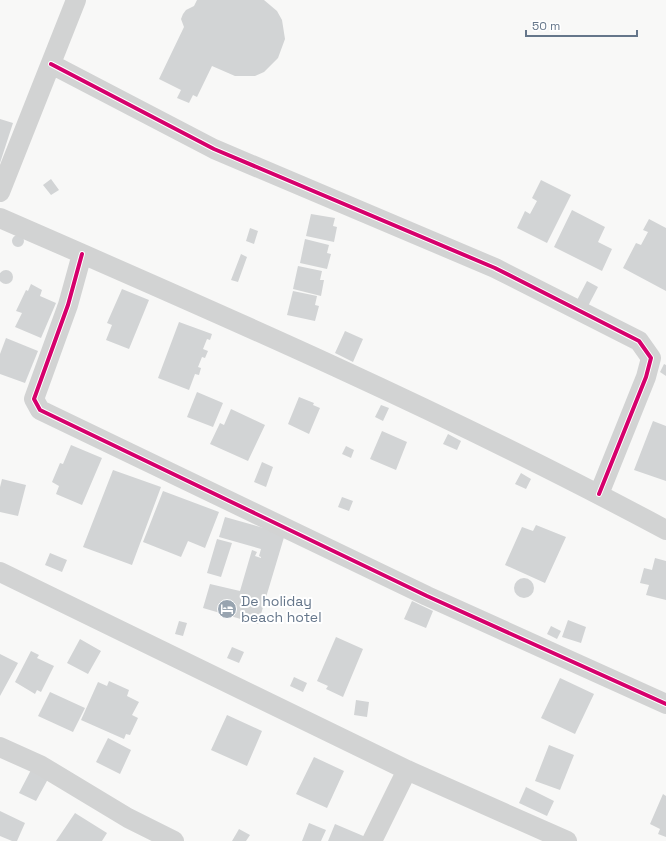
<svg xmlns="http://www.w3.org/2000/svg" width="666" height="841" font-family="'Space Grotesk',sans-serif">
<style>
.building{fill:#d2d4d5}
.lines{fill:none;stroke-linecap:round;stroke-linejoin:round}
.minor{stroke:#d2d3d3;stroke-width:20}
.cycleway-casing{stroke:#fff;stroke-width:6}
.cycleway{stroke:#d6006c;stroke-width:4}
.labels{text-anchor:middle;stroke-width:4;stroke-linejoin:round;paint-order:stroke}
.poi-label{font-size:14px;fill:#65768a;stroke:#fff;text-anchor:start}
</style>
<rect width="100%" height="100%" fill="#f8f8f7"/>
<path class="building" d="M197,0H264L277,11L282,20L285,39L278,58L264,72L255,76H235L212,66L197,97L193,95L189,103L177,98L181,90L159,79L184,27L181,19L183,14L186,10L194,6Z
M0,119L13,123L0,163Z
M51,179L59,190L51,195L43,185Z
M541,180L571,195L547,243L517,228L525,211L530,214L537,201L532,198Z
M572,210L605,227L598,242L612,249L602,271L554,247Z
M311,214L335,218L333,226L337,227L334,242L306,236Z
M649,219L666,228V291L623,268L636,243L641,245L648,232L643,230Z
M250,228L258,231L254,244L246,241Z
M12 241a6 6 0 1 1 12 0a6 6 0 1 1-12 0Z
M305,239L329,245L327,253L331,254L327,269L300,263Z
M241,254L247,257L238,282L231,280Z
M298,266L322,271L320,280H324L321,296L293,289Z
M-1 277a7 7 0 1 1 14 0a7 7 0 1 1-14 0Z
M587,281L598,287L587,308L576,302Z
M31,284L42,290L40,296L56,303L41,338L15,327L22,313L16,311L26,290L28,291Z
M122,289L149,300L129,349L106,340L112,325L107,323Z
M293,291L317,296L315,305L319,306L315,321L287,315Z
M179,322L212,334L210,340L207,339L203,349L208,351L205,358L202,357L198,367L201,368L199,375L195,374L189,390L158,378Z
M345,331L363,339L353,362L335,353Z
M6,338L38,351L25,383L0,374V354Z
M664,364L666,365V376L660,372Z
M197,392L223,403L213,427L187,417Z
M299,397L314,403L313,405L320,408L309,434L288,424Z
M381,405L389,408L383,421L375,417Z
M231,409L265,425L248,461L210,444L220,423L224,425Z
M653,421L666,426V481L634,470Z
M382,431L407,442L396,470L370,459Z
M448,434L461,441L457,450L443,444Z
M71,445L102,458L82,505L56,494L59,486L52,482L60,463L63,464Z
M346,446L354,450L351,458L342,454Z
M262,462L273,467L266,487L254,482Z
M113,470L161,487L132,565L83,547Z
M521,473L531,479L526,489L515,484Z
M2,479L26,485L18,516L0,512V487Z
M163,491L219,512L205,548L188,541L181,557L143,542Z
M342,497L353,501L349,511L338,507Z
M225,517L285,534L258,624L203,608L210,584L240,591L252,550L257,552L255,556L261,558V557L259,556L261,549L219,537Z
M536,525L566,537L545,583L505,565L522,527L533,531Z
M217,539L232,543L221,577L207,573Z
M50,553L67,560L62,572L45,565Z
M655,558L666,561V600L646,595L649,585L640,583L644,568L652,570Z
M514 588a10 10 0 1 1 20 0a10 10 0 1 1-20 0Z
M412,601L433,611L426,628L404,619Z
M568,620L586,627L581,643L562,637Z
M179,621L187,623L183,636L175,634Z
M551,626L561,631L557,639L547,634Z
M336,637L363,649L343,697L326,689L328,686L317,681Z
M80,639L101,651L88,674L67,663Z
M232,647L244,652L239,663L227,658Z
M31,651L39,655L37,658L54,666L41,692L37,690L35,694L15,682Z
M0,654L18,663L0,696Z
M294,677L307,683L303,692L290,686Z
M560,678L594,694L575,734L541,718Z
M109,681L129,690L127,696L139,702L132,715L138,718L130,735L126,734L124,739L81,720L98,682L107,686Z
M50,692L85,708L73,732L38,716Z
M356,700L369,702L367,717L354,715Z
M227,715L262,731L247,766L211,750Z
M108,738L131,750L120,774L96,762Z
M549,745L574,755L560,790L535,781Z
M314,757L344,771L327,808L296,794Z
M31,770L48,779L36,801L19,793Z
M526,787L554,801L547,816L519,803Z
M663,794L666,796V837L658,834L660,829L650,824Z
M0,811L25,823L17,841H12L0,836Z
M75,813L107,833L102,841H56Z
M309,823L326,830L321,841H302Z
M335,824L368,838L366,841H328Z
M239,829L250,835L246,841H232Z"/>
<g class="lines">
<path class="minor" d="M51,64L214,149L495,268L639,341L651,358L646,377L599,494
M0,192L76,0
M0,218C225,316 450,414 666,530
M82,254L68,305L34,399L40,410L427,596L666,704
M0,572L407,770L567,841
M0,747L40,765L128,818L174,841
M372,841L407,770"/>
<g class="cycleway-casing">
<path id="cycleway" d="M51,64L214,149L495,268L639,341L651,358L646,377L599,494
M82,254L68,305L34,399L40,410L427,596L666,704"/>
</g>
<use href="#cycleway" class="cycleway"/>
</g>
<defs>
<g id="hotel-disc" transform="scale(1)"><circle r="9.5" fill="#98a4b0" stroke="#fff"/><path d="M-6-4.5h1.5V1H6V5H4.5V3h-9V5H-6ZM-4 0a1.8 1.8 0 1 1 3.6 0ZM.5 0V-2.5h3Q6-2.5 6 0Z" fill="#fff"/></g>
</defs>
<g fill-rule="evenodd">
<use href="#hotel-disc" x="227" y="609"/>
</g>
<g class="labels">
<g class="poi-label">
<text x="241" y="606">De holiday<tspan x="241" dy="16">beach hotel</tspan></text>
</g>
</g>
<path d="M526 30v6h111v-6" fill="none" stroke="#65768a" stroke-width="2"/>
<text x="532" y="30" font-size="12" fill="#65768a" stroke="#ffffff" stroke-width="3" paint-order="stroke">50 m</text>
</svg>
